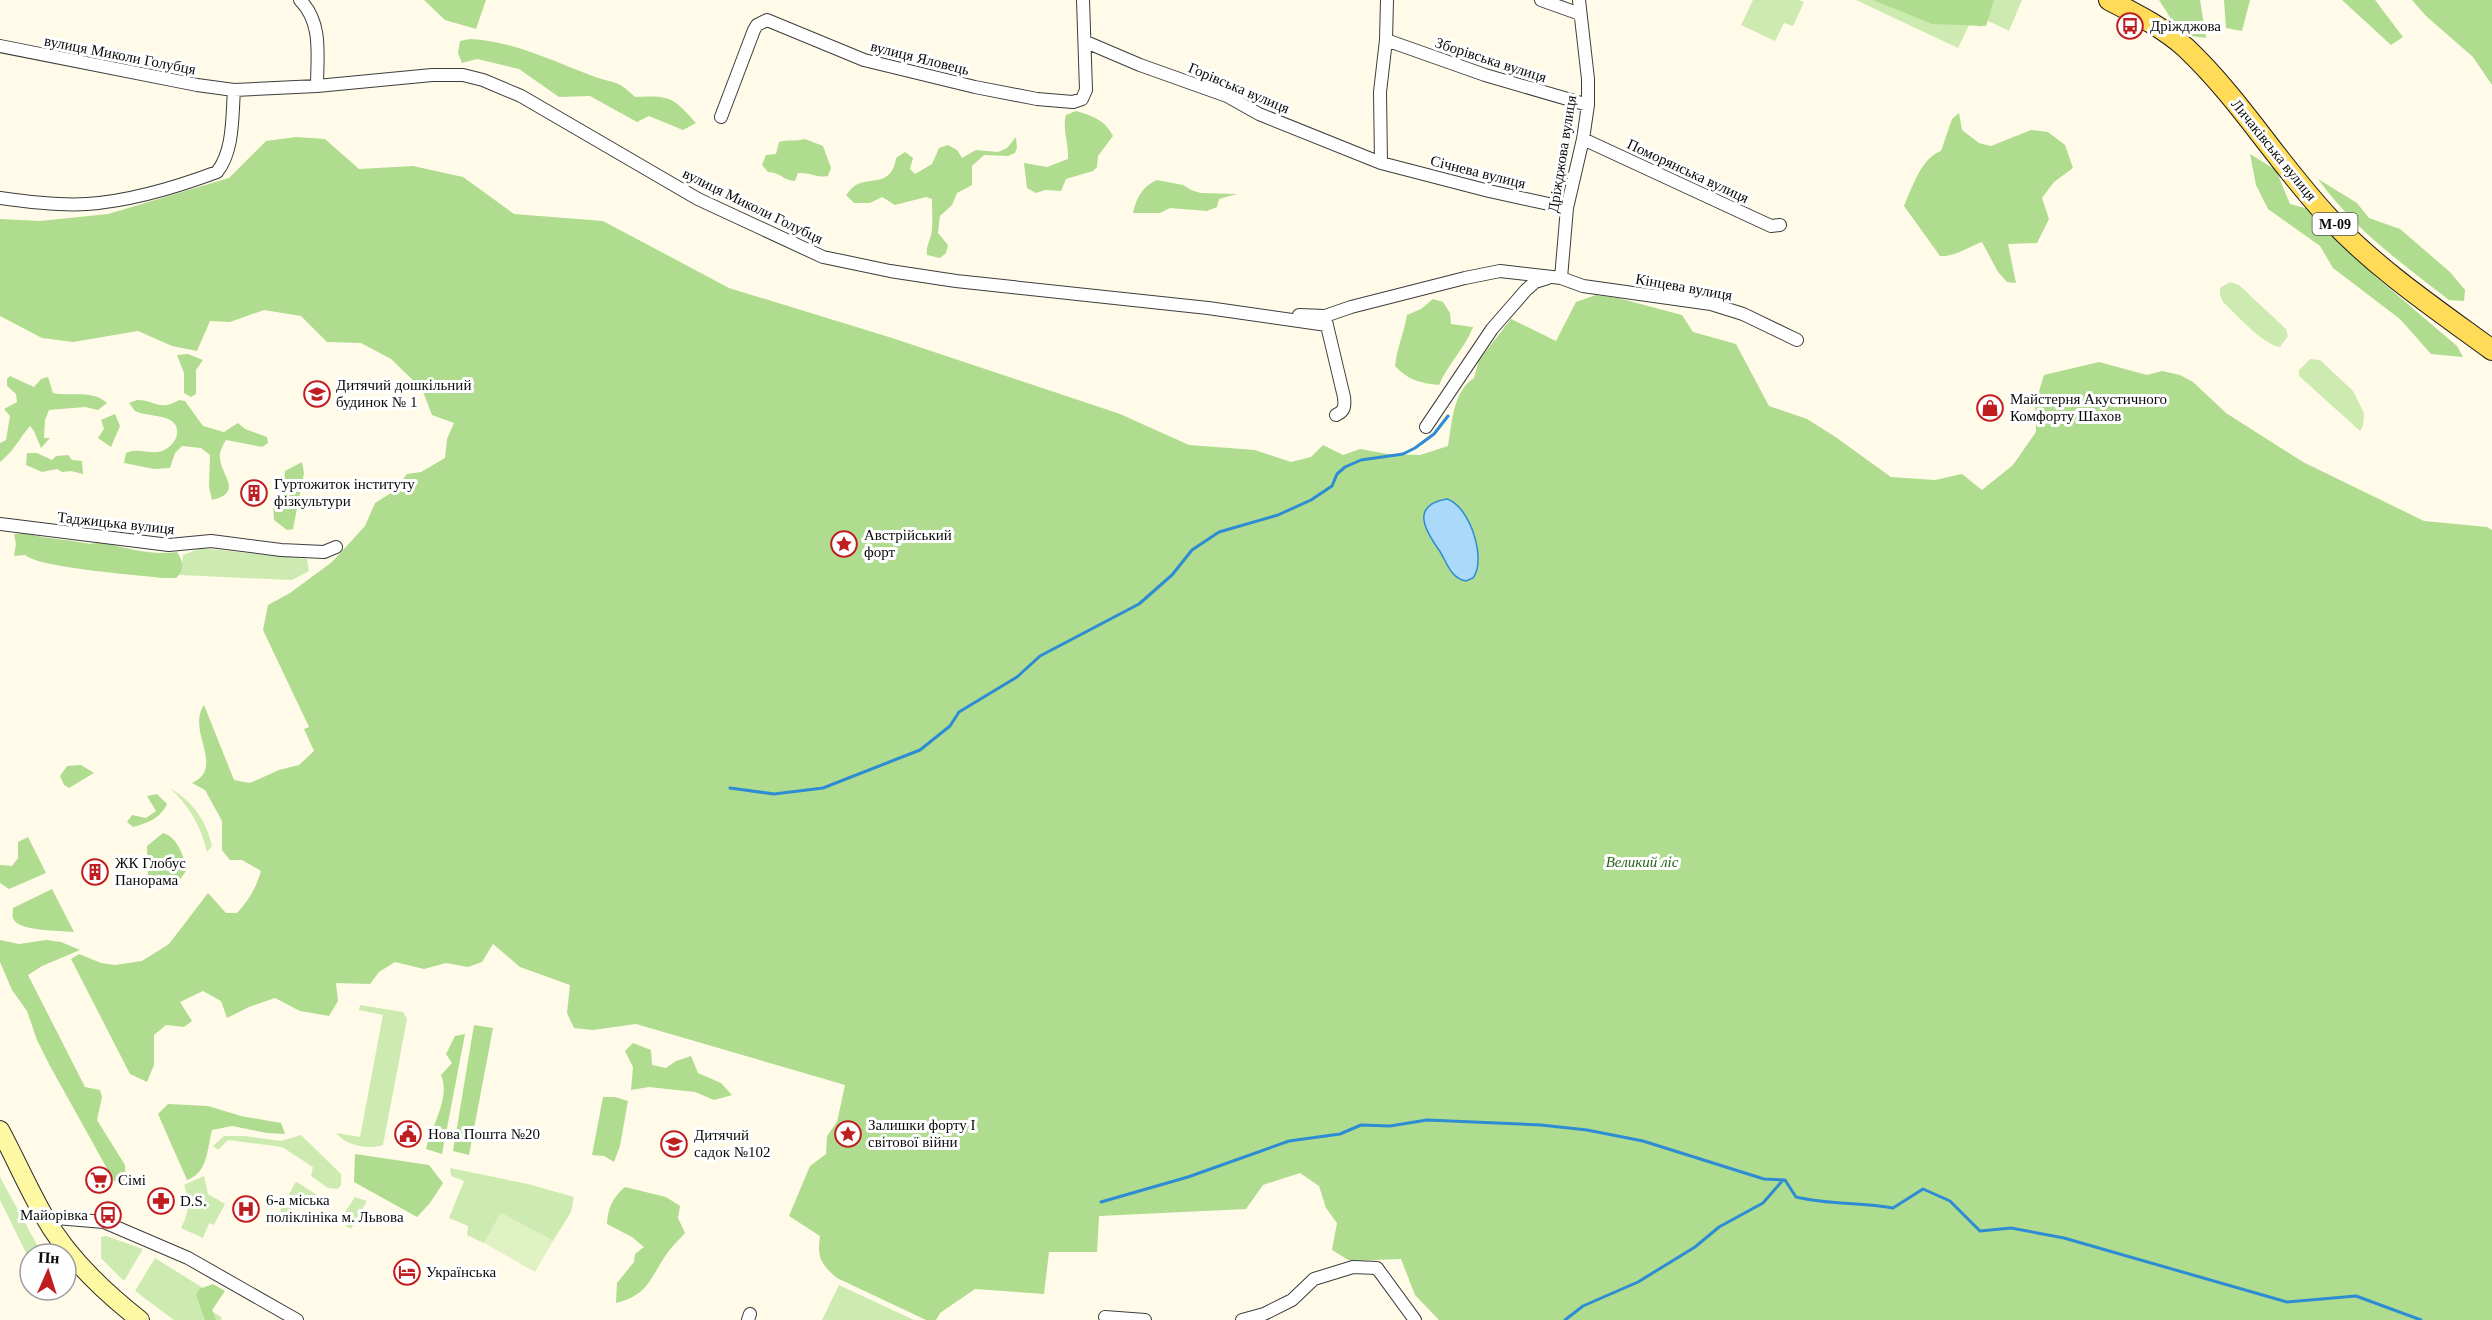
<svg xmlns="http://www.w3.org/2000/svg" width="2492" height="1320" font-family="'Times New Roman',serif">
<style>
.green{fill:#cdeab0}
.forest{fill:#afdc8f}
.pitch{fill:#e0f1c3}
.water{fill:#aad9f9;stroke:#2d8cd3;stroke-width:1.5}
.lines{fill:none;stroke-linecap:round;stroke-linejoin:round}
.stream{stroke:#2d8cd3;stroke-width:3}
.street-casing{stroke:#3d3d3d;stroke-width:14}
.secondary-casing{stroke:#2c2c2c;stroke-width:20}
.primary-casing{stroke:#1b1b1b;stroke-width:22}
.street{stroke:#fff;stroke-width:12}
.secondary{stroke:#fff8a3;stroke-width:18}
.primary{stroke:#ffdb58;stroke-width:20}
.labels{text-anchor:middle;stroke-width:6;stroke-linejoin:round;paint-order:stroke}
.shield{fill:#fff;stroke:#545454;stroke-width:1.5}
.shield-label{font-size:14px;font-weight:bold;fill:#0a0a0a}
.poi-label{font-size:15px;fill:#0a0a0a;stroke:#fff;text-anchor:start}
.street-label{font-size:15px;fill:#0a0a0a;stroke:#fff}
.park-label{font-size:15px;font-style:italic;fill:#266419;stroke:#fff}
</style>
<rect width="100%" height="100%" fill="#fffbe8"/>
<path class="green" d="M1753,0H1799L1804,2L1793,26L1784,23L1775,41L1741,25Z
M1856,0H2022L2009,31L1984,19L1980,27L1970,23L1958,48Z
M2230,282L2239,285L2286,329L2288,336L2280,347C2262,344 2237,315 2223,302L2220,295V288Z
M2310,359L2320,360L2353,391L2364,413L2363,426L2360,431L2299,376V370Z
M201,548L307,559L309,571L292,580L180,575L183,555Z
M170,788C193,802 206,820 212,846L207,852C201,826 189,806 170,788Z
M360,1005L403,1012L407,1019L383,1145C368,1150 347,1146 336,1133L360,1137L383,1015L359,1010Z
M301,1135L341,1174V1185L338,1189L328,1188L311,1176L313,1167L282,1147L228,1140L218,1150L213,1146L224,1136H245L281,1141Z
M450,1168L528,1184L574,1197L571,1212L553,1241L501,1213L484,1243L467,1235L468,1226L449,1218L464,1181L451,1176Z
M204,1176L208,1194L225,1204L214,1225L209,1223L203,1238L181,1228C189,1213 190,1201 184,1185Z
M0,1177L42,1254H30V1261L0,1200Z
M297,1182L323,1199L322,1209L298,1196L287,1215L280,1211L295,1183Z
M355,1197L367,1201L351,1229L341,1223L340,1220Z
M106,1236L143,1249L124,1281L101,1258V1237Z
M155,1258L219,1298L212,1311L222,1318L221,1320H174L135,1291Z
M839,1285L914,1320H822Z"/>
<path class="forest" d="M424,0H486L476,29L445,20Z
M1873,0H1994L1986,26L1932,24Z
M2159,0H2200L2206,38L2184,35L2177,28Z
M2224,0H2250L2242,31L2226,28Z
M2342,0H2375L2403,37L2391,45Z
M2412,0H2492V85L2473,57L2426,16Z
M470,39C513,41 550,60 590,75C612,84 616,78 635,97C670,95 673,97 696,123L683,130L649,116L637,122L590,96L559,97L519,69L477,59L462,63L458,53L460,41Z
M1076,111C1093,116 1105,120 1113,136L1098,156L1097,167L1093,171L1066,179L1061,191L1045,190L1036,193L1027,188L1024,163L1047,167L1068,159C1069,144 1062,129 1066,115Z
M1959,113L1962,130L1979,143L1991,146L2031,130L2048,132L2065,145L2073,168L2054,182L2042,198L2049,219L2037,243L2008,244L2016,283L2007,282L1998,272L1982,242C1968,247 1955,257 1940,256L1904,206C1912,188 1921,158 1941,151L1952,119Z
M296,137L325,139L359,169L413,166L463,177L514,214L603,221L729,288L889,337L1120,414L1189,445L1255,450L1291,462L1311,457L1323,445L1343,455L1360,449L1388,454L1420,455L1448,446C1452,423 1453,391 1474,378L1479,360L1511,319L1556,341L1576,302L1596,295L1618,298L1682,315L1693,332L1736,344L1769,406L1807,419L1834,436L1891,477L1935,480L1962,474L1982,490L2013,465L2036,432L2035,404L2044,375L2099,362L2147,375L2162,371L2180,375L2193,382L2226,413L2303,462L2424,521L2487,527L2492,530V1320H1439L1415,1295L1401,1259L1350,1261L1332,1250L1337,1223L1326,1208L1319,1186L1300,1173L1263,1185L1246,1209L1099,1216L1097,1252H1049L1044,1294L975,1289L940,1313L936,1320H926L837,1278C820,1264 817,1256 820,1236L789,1216L810,1166L826,1154L827,1136L837,1122L845,1085L636,1024L593,1030L574,1028L567,1013L570,985L520,967L493,944L482,962L468,967L446,963L424,969L395,962L379,972L370,984L336,983L338,1001L329,1016L300,1011L275,998L249,1007L227,1018L221,1001L203,991L180,1002L192,1021L184,1027L166,1025L154,1035V1065L147,1082L130,1074L71,959L79,954L101,963L115,965L142,961L169,944L208,893L226,913H237C249,900 256,888 261,871L242,860H230L222,850V821L205,790L192,783C226,768 186,730 204,705L234,780L250,783L279,770L299,765L314,751L304,729L309,727L263,630L268,605L290,593L332,562L365,526L375,503L394,491L407,474L421,472L445,458L447,439L454,423L432,415L422,389L391,359L361,343L327,342L301,316L264,310L230,322L210,321L197,351L172,346L138,331L73,342L42,338L0,316V219L40,221L108,214L229,178L266,141Z
M1016,137L1017,148L1015,153L1008,156L984,155L972,166V185L957,193L952,205L940,216L938,233L948,245L946,253L940,258L927,255C926,247 929,243 931,235C933,229 932,208 932,199L926,197L895,205L882,197L870,203H854L846,195C849,192 852,187 856,185C870,177 892,187 896,158L905,152L913,158L910,169L915,174L932,164L939,148L948,145L957,150L962,158L976,150L998,152L1007,148Z
M805,139L823,146L831,168L828,176C817,178 809,172 798,173L795,181C784,181 780,172 768,172L762,165L766,155L776,154L779,142C787,139 796,142 805,139Z
M2250,154L2276,170L2290,204L2312,210L2376,277L2457,346L2463,357L2431,354L2400,319L2333,268L2320,246L2268,209L2256,185Z
M2318,179L2357,203L2369,218L2400,229L2450,272L2465,290L2464,301L2449,300C2399,261 2356,231 2318,179Z
M1157,180L1183,185L1191,190L1201,193L1237,194L1219,199L1217,207L1207,211L1170,208L1160,213H1133C1137,197 1142,187 1157,180Z
M1433,299L1443,302L1450,313L1451,324L1473,327C1465,348 1448,364 1439,385C1420,383 1408,380 1395,366C1397,348 1404,333 1407,315L1421,309Z
M188,354L203,360L196,370V394L191,397L184,393V373L177,355Z
M10,376L34,387L41,379L48,377L53,393C71,397 92,389 107,403L98,410L85,407L49,410L45,420L44,438H50L41,448L34,431L30,426C18,440 15,450 0,462V443L6,440L10,416L4,409L17,402L16,394L7,386V379Z
M137,400C157,400 158,412 179,400L185,401L203,426L224,432L238,423L245,429L267,437L268,443L262,447L226,440C223,445 219,452 220,458C221,476 244,492 212,500L209,487L210,455L201,448L182,446L175,453L170,468L154,469L124,463L126,453C138,447 150,455 162,451C168,449 174,443 176,438C184,412 148,418 135,411C134,410 130,404 129,403Z
M115,414L120,426L111,447L98,438L104,429L101,420Z
M27,453H37L52,460L56,456L68,455L72,460L82,461L83,474L71,471L62,472L57,469L42,472L26,465Z
M302,462L304,473L293,529L287,530L274,520L273,501L283,494L285,471Z
M25,533C45,539 65,539 85,543C91,545 97,542 103,543C128,548 152,556 177,552C183,560 185,571 176,578H163C139,575 39,568 25,555L14,556L16,544L14,534Z
M81,765L94,773L69,788L64,785L60,776L67,766Z
M157,794L167,804C160,819 147,823 133,827L127,822L132,815L146,818L156,811L147,796Z
M163,833C178,837 183,856 187,869L180,880L158,882L148,875L147,846Z
M28,837L46,873L9,889L0,883V865L12,866L18,858V842Z
M52,889L74,932C60,930 17,932 13,918C12,915 13,911 13,908Z
M0,940L19,944L46,940L61,942L80,950L42,966L28,975L85,1087L100,1090L102,1097L97,1120L125,1165L126,1185L114,1181L50,1066L37,1040L27,1011L12,990L0,962Z
M474,1025L493,1028L469,1155L453,1151Z
M465,1034L442,1154L426,1149C431,1127 451,1098 441,1075L452,1063L446,1054L455,1036Z
M633,1043L651,1050L652,1065L666,1068L676,1061L691,1056L698,1073L721,1083L732,1095L714,1100L695,1092L649,1087L631,1090L633,1067L625,1051Z
M603,1097H615L628,1101L620,1146L614,1162L604,1156L592,1155Z
M168,1104L208,1106L241,1116L281,1123L285,1134L267,1133L232,1126L212,1130C207,1149 208,1173 187,1180L158,1114Z
M355,1154L429,1165L443,1183L430,1203L417,1217L354,1182Z
M625,1187L666,1197L680,1206L678,1218L685,1233C678,1241 671,1247 666,1255C649,1280 648,1295 616,1303L617,1283L634,1262L635,1254L644,1247L632,1237L607,1224C608,1208 612,1198 625,1187Z
M213,1284L225,1291L212,1310L216,1320H205L196,1295L199,1289Z"/>
<path class="pitch" d="M501,1213L553,1241L535,1272L484,1243Z"/>
<path class="water" d="M1447,499C1470,506 1487,560 1473,578L1466,581C1450,578 1447,562 1439,550C1424,529 1411,505 1447,499Z"/>
<g class="lines">
<path class="stream" d="M730,788L774,794L823,788L920,750L950,726L959,712L1017,677L1040,656L1139,604L1172,575L1192,550L1219,532L1278,515L1311,500L1332,486L1337,474L1345,467L1361,460L1403,454L1415,448L1434,434L1448,416
M1101,1202L1188,1177L1289,1141L1340,1134L1361,1125L1390,1126L1427,1120L1541,1125L1587,1130L1643,1141L1764,1179L1785,1180L1796,1197C1828,1205 1861,1202 1893,1208L1923,1189L1950,1201L1980,1231L2011,1228L2064,1238L2287,1302L2356,1296L2421,1320
M1565,1320L1583,1306L1638,1282L1695,1247L1719,1227L1763,1203L1783,1180"/>
<g class="street-casing">
<path id="street" d="M300,0C323,23 317,56 317,86
M1541,0L1580,14
M1386,40L1485,75L1588,105
M1086,42L1140,65L1227,96L1259,114L1381,163L1489,191L1567,208
M0,46L197,85L234,90L317,86L432,75H463L483,80L521,96L698,199L823,257L890,271L956,281L1208,308L1327,325
M721,117L754,30L757,25L767,20L864,60L975,87L1037,99L1073,102L1082,99L1086,90L1083,0
M1583,139L1771,226L1780,225
M1381,163L1380,92L1386,40L1387,0
M0,198C28,202 59,206 87,204C131,201 177,187 217,172C234,151 232,116 234,90
M1561,278L1567,208L1583,139L1588,105V79L1579,0
M1299,315L1325,316L1351,307L1465,278L1500,271L1561,278L1583,286L1711,304L1743,314L1797,340
M1325,317L1344,397C1345,406 1345,411 1336,415
M1426,427L1492,329L1526,290L1535,282L1548,278
M0,524L169,545L211,541L281,550L324,552L336,547
M44,1217L104,1222L188,1258L297,1320
M1105,1317L1145,1320
M748,1320L750,1314
M1242,1320L1264,1314L1292,1300L1314,1279L1353,1267L1377,1268L1415,1320"/>
</g>
<g class="secondary-casing">
<path id="secondary" d="M0,1130C15,1158 28,1188 44,1216C67,1257 103,1291 140,1320"/>
</g>
<g class="primary-casing">
<path id="primary" d="M2109,0C2136,14 2164,28 2186,48C2240,99 2279,165 2330,219C2378,270 2436,309 2492,350"/>
</g>
<use href="#street" class="street"/>
<use href="#secondary" class="secondary"/>
<use href="#primary" class="primary"/>
</g>
<defs>
<g id="bus-ring" transform="scale(1.35)"><circle r="9.5" fill="#fff" stroke="#c01d20" stroke-width="1.5"/><path d="M-5-6H5V4H4V6H2V4H-2V6H-4V4H-5ZM-3.5-4V0h7V-4ZM-3.5 1.2v1.5H-2V1.2ZM2 1.2v1.5H3.5V1.2Z" fill="#c01d20"/></g>
<g id="school-ring" transform="scale(1.35)"><circle r="9.5" fill="#fff" stroke="#c01d20" stroke-width="1.5"/><path d="M0-5L7-2L0 1L-7-2ZM-4 1L0 2.5L4 1V4Q0 6-4 4Z" fill="#c01d20"/></g>
<g id="shop-ring" transform="scale(1.35)"><circle r="9.5" fill="#fff" stroke="#c01d20" stroke-width="1.5"/><path d="M-5-2.5h2.3a2.7 3.5 0 0 1 5.4 0H5L5.5 6h-11ZM-1.5-2.5h3a1.5 2.3 0 0 0-3 0Z" fill="#c01d20"/></g>
<g id="building-ring" transform="scale(1.35)"><circle r="9.5" fill="#fff" stroke="#c01d20" stroke-width="1.5"/><path d="M-4-6H4V6H1V3H-1V6H-4ZM-2.5-4.3h1.7v1.8h-1.7ZM.8-4.3h1.7v1.8H.8ZM-2.5-1h1.7V.8h-1.7ZM.8-1h1.7V.8H.8Z" fill="#c01d20"/></g>
<g id="sight-ring" transform="scale(1.35)"><circle r="9.5" fill="#fff" stroke="#c01d20" stroke-width="1.5"/><path d="M0-6L1.8-2.2L6-1.7L2.9 1.2L3.7 5.4L0 3.3L-3.7 5.4L-2.9 1.2L-6-1.7L-1.8-2.2Z" fill="#c01d20"/></g>
<g id="civic-ring" transform="scale(1.35)"><circle r="9.5" fill="#fff" stroke="#c01d20" stroke-width="1.5"/><path d="M-.6-6.5H3V-4.5H.6V-3L4-1V1h2V6H-6V1h2V-1L-.6-3ZM-1.2 2.5V6h2.4V2.5Z" fill="#c01d20"/></g>
<g id="supermarket-ring" transform="scale(1.35)"><circle r="9.5" fill="#fff" stroke="#c01d20" stroke-width="1.5"/><path d="M-6-5.5h2.5l.6 2H6L4.5 2H-2.5L-4.4-4H-6ZM-1.5 3.2a1.3 1.3 0 1 0 .1 0ZM3 3.2a1.3 1.3 0 1 0 .1 0Z" fill="#c01d20"/></g>
<g id="pharmacy-ring" transform="scale(1.35)"><circle r="9.5" fill="#fff" stroke="#c01d20" stroke-width="1.5"/><path d="M-2-6h4v4h4v4h-4v4h-4v-4h-4v-4h4Z" fill="#c01d20"/></g>
<g id="hospital-ring" transform="scale(1.35)"><circle r="9.5" fill="#fff" stroke="#c01d20" stroke-width="1.5"/><path d="M-5-5h3v3.5h4V-5h3V5h-3V1.5h-4V5h-3Z" fill="#c01d20"/></g>
<g id="hotel-ring" transform="scale(1.35)"><circle r="9.5" fill="#fff" stroke="#c01d20" stroke-width="1.5"/><path d="M-6-4.5h1.5V1H6V5H4.5V3h-9V5H-6ZM-4 0a1.8 1.8 0 1 1 3.6 0ZM.5 0V-2.5h3Q6-2.5 6 0Z" fill="#c01d20"/></g>
</defs>
<g fill-rule="evenodd">
<use href="#bus-ring" x="2130" y="26"/>
<use href="#school-ring" x="317" y="394"/>
<use href="#shop-ring" x="1990" y="408"/>
<use href="#building-ring" x="254" y="493"/>
<use href="#sight-ring" x="844" y="544"/>
<use href="#building-ring" x="95" y="872"/>
<use href="#civic-ring" x="408" y="1134"/>
<use href="#sight-ring" x="848" y="1134"/>
<use href="#school-ring" x="674" y="1144"/>
<use href="#supermarket-ring" x="99" y="1180"/>
<use href="#pharmacy-ring" x="161" y="1201"/>
<use href="#hospital-ring" x="246" y="1209"/>
<use href="#bus-ring" x="108" y="1215"/>
<use href="#hotel-ring" x="407" y="1272"/>
</g>
<g class="labels">
<rect class="shield" x="2312.5" y="213" width="45" height="22" rx="4.5"/>
<g class="shield-label">
<text x="2335" y="229">М-09</text>
</g>
<g class="poi-label">
<text x="2150" y="31">Дріжджова</text>
<text x="336" y="390">Дитячий дошкільний<tspan x="336" dy="17">будинок № 1</tspan></text>
<text x="2010" y="404">Майстерня Акустичного<tspan x="2010" dy="17">Комфорту Шахов</tspan></text>
<text x="274" y="489">Гуртожиток інституту<tspan x="274" dy="17">фізкультури</tspan></text>
<text x="864" y="540">Австрійський<tspan x="864" dy="17">форт</tspan></text>
<text x="115" y="868">ЖК Глобус<tspan x="115" dy="17">Панорама</tspan></text>
<text x="868" y="1130">Залишки форту І<tspan x="868" dy="17">світової війни</tspan></text>
<text x="428" y="1139">Нова Пошта №20</text>
<text x="694" y="1140">Дитячий<tspan x="694" dy="17">садок №102</tspan></text>
<text x="118" y="1185">Сімі</text>
<text x="266" y="1205">6-а міська<tspan x="266" dy="17">поліклініка м. Львова</tspan></text>
<text x="180" y="1206">D.S.</text>
<text x="88" y="1220" text-anchor="end">Майорівка</text>
<text x="426" y="1277">Українська</text>
</g>
<g class="street-label">
<text transform="translate(120 55) rotate(11)" y="5">вулиця Миколи Голубця</text>
<text transform="translate(920 58) rotate(14)" y="5">вулиця Яловець</text>
<text transform="translate(1491 60) rotate(18)" y="5">Зборівська вулиця</text>
<text transform="translate(1239 88) rotate(23)" y="5">Горівська вулиця</text>
<text transform="translate(2274 150) rotate(51)" y="5">Личаківська вулиця</text>
<text transform="translate(1562 154) rotate(-81)" y="5">Дріжджова вулиця</text>
<text transform="translate(1688 171) rotate(25)" y="5">Поморянська вулиця</text>
<text transform="translate(1478 172) rotate(14)" y="5">Січнева вулиця</text>
<text transform="translate(753 206) rotate(26)" y="5">вулиця Миколи Голубця</text>
<text transform="translate(1684 287) rotate(10)" y="5">Кінцева вулиця</text>
<text transform="translate(116 523) rotate(6)" y="5">Таджицька вулиця</text>
</g>
<g class="park-label">
<text x="1642" y="867">Великий ліс</text>
</g>
</g>
<g transform="translate(48 1272) rotate(3)"><circle r="28" fill="#ffffff" stroke="#9d9d9d" stroke-width="1.5"/>
<path d="M0-4.5L10 22L0 15L-10 22Z" fill="#c01d20"/>
<text y="-9" font-size="16" font-weight="bold" text-anchor="middle" fill="#0a0a0a">Пн</text>
</g>
</svg>
